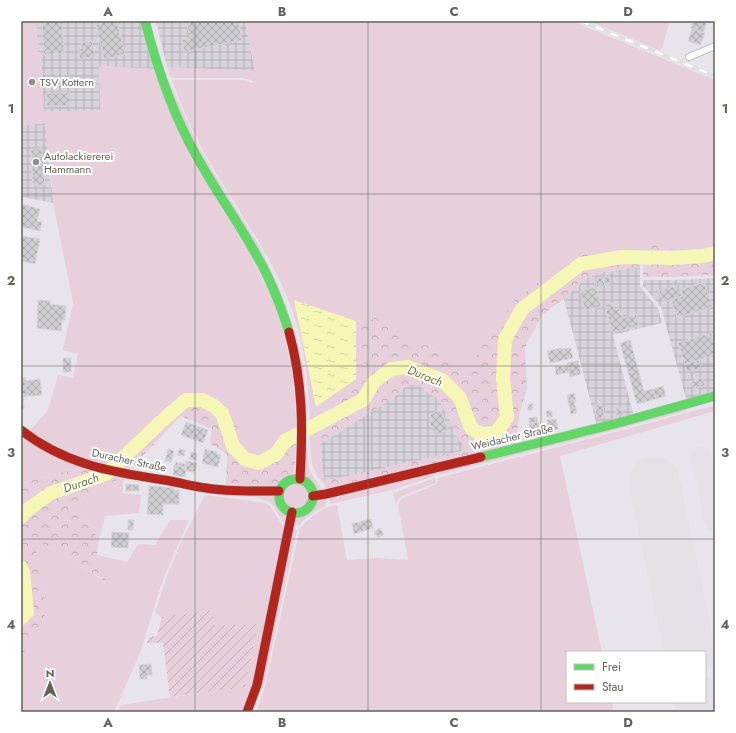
<svg xmlns="http://www.w3.org/2000/svg" width="736" height="733" font-family="Jost,sans-serif">
<style>
.industrial{fill:url(#industrial-grid)}
.grass{fill:#e7cfdb}
.forest{fill:url(#forest-crowns)}
.garden{fill:url(#garden-furrows)}
.water{fill:url(#water-ripples)}
.lines{fill:none;stroke-linecap:round;stroke-linejoin:round}
.river{stroke:#f6f7b6;stroke-width:14}
.taxiway{stroke:#e4e2e6;stroke-width:20}
.runway{stroke:#e4e2e6;stroke-width:51}
.building{fill:url(#building-cross-hatch);stroke:#d6d4da}
.street-casing{stroke:#c4c4c3;stroke-width:8}
.fast-casing{stroke:#c5c5c5;stroke-width:10}
.jam-casing{stroke:#c5c5c5;stroke-width:10}
.street{stroke:#fbfbfc;stroke-width:6}
.fast{stroke:#63d668;stroke-width:9}
.jam{stroke:#b3261e;stroke-width:9}
.rail-casing{stroke:#e0e0e0;stroke-width:4}
.rail{stroke:#fff;stroke-width:2.5;stroke-dasharray:8;stroke-linecap:butt}
.grid{fill:none;stroke:#62635a;stroke-width:1;stroke-opacity:0.55}
.poi-dot{fill:#91908d;stroke:#fff;stroke-width:1.5}
.labels{text-anchor:middle;stroke-width:4;stroke-linejoin:round;paint-order:stroke}
.poi-label{font-size:11px;fill:#62635a;stroke:#fff;text-anchor:start}
.street-label{font-size:11px;fill:#62635a;stroke:#fff}
.water-label{font-size:12px;font-style:italic;fill:#6e752a;stroke:#fff}
.neatline{fill:none;stroke:#62635a;stroke-width:1.5}
.grid-label{font-size:13px;text-anchor:middle;font-weight:bold;fill:#62635a}
</style>
<defs>
<pattern id="industrial-grid" width="8" height="8" patternUnits="userSpaceOnUse"><rect width="8" height="8" fill="#d7d5db"/><path d="M0 4h8M4 0v8" fill="none" stroke="#b2b0b5"/></pattern>
<pattern id="forest-crowns" width="20" height="18" patternUnits="userSpaceOnUse"><rect width="20" height="18" fill="#e7cfdb"/><path d="M2 6a3 3 0 1 1 6 0M12 15a3 3 0 1 1 6 0" fill="none" stroke="#bfacb5"/></pattern>
<pattern id="garden-furrows" width="10" height="10" patternUnits="userSpaceOnUse"><rect width="10" height="10" fill="#e7cfdb"/><path d="M-1 1l2-2M0 10L10 0M9 11l2-2" fill="none" stroke="#bfacb5"/></pattern>
<pattern id="water-ripples" width="26" height="14" patternUnits="userSpaceOnUse"><rect width="26" height="14" fill="#f6f7b6"/><path d="M2 4q2-2 4 0t4 0M15 11q2-2 4 0t4 0" fill="none" stroke="#d5d69f"/></pattern>
<pattern id="building-cross-hatch" width="8" height="8" patternUnits="userSpaceOnUse"><rect width="8" height="8" fill="#ceced2"/><path d="M0 0l8 8M0 8l8-8" fill="none" stroke="#ababad"/></pattern>
</defs>
<rect width="100%" height="100%" fill="#e7e5eb"/>
<path class="industrial" d="M36,21H142L154,69L99,66L101,110L44,112L41,52H38Z
M156,21H245L255,71L167,67Z
M45,123L53,203L21,197V126Z
M631,268H640V287L658,308L662,323L613,335L634,417L597,426L564,299L586,278L617,270Z
M715,278V394L687,402L661,307L643,286L644,280H675Z
M407,385H418L439,400L449,418L455,434L467,450L324,481L320,444L393,398Z"/>
<path class="grass" d="M21,21H36L38,52H41L44,112L100,110L99,66L154,69L170,112L192,160L250,254L270,294L283,330L293,378L297,434H286L273,450L257,453L244,447L232,412L166,404L146,424L98,463L54,449L28,433L48,410L58,375L73,378L78,354L63,350L73,303L54,207L45,123L21,126Z
M245,21H572L715,80V247L701,250H674L668,244L652,243L644,251H599L500,321L485,338L469,371L432,347L407,340L399,336L359,343L366,370L364,381L347,396L310,422C309,376 303,334 285,292C263,242 230,199 204,152C191,129 181,105 172,80H244L252,83L253,81L244,78H171L167,67L255,71Z
M589,21H670L661,51Z
M169,81L190,128L202,153L261,249L282,294L294,329L304,371L307,422H306L290,327L199,155L186,130L167,82Z
M715,405V411L560,456L602,652H567V702H612L614,712H256L265,687L300,528C311,517 322,507 337,505L347,560L377,558L408,560L398,505L400,501L405,497L437,484L438,478L635,427Z
M685,408L686,411L558,445L557,442Z
M24,437L85,467L25,482L21,484V450Z
M310,438L320,444L325,485C310,472 311,456 310,438Z
M555,442L556,445L439,475L437,470Z
M306,448H307L309,467L312,475L323,490H316L310,480L304,476Z
M433,471L435,476L392,490L330,504L329,497Z
M126,476L123,484V493L141,495L139,513L105,516L99,539L86,523L79,505L86,494Z
M435,478L436,483L404,495L399,498L396,505L393,493Z
M282 496a14 14 0 1 1 28 0a14 14 0 1 1-28 0Z
M207,490L276,495C276,503 280,509 287,514L286,522H283L272,504L267,501L255,497L227,496L206,493Z
M205,495L266,503L270,506L282,525L285,526L272,593L252,686L242,712H117L121,705L245,686L215,626L211,610L162,617L155,613L166,579L179,547Z
M325,497L326,505L306,518L300,525H294L296,516C307,515 313,509 316,499Z
M170,520H189L163,579L140,653L114,712H21V654L25,651L44,595L36,551L42,544L70,557L105,582L97,555L127,562L138,544L155,545Z
M293,528L297,530L264,685L260,684Z"/>
<path class="forest" d="M659,241L668,244L674,250H701L715,247V275L674,277H643L644,251L652,243Z
M599,251H640V268L617,270L586,278L564,299L543,314L525,347L527,389L520,411L515,447L326,490L324,481L466,450L455,434L449,418L439,400L418,385H407L393,398L320,444L310,438V422L347,396L364,381L366,370L359,343L358,328L375,318L386,319L399,336L407,340L432,347L469,371L485,338L500,321L515,300L565,262L582,254Z
M200,394L214,398L232,412L244,447L257,452L273,450L286,434H297L294,476C286,476 282,481 277,487L226,486L227,454L210,444L212,429L181,416L129,470L98,463L146,424L166,404L183,395Z
M85,467L126,476L86,494L79,505L86,523L99,539L97,555L106,582L70,557L42,544L36,551L44,595L45,619L39,635L25,651L21,654V484L25,482Z"/>
<path class="garden" d="M211,610L215,626L258,624L245,687L175,696L170,698L163,643H147L149,637L157,636L162,617Z"/>
<path class="water" d="M294,300L356,321V379L316,407Z"/>
<g class="lines">
<path class="river" d="M21,517L23,513L51,493L106,474L164,419L186,400H202L214,406L222,413L233,446L245,459L259,463L276,454L285,441L363,400L374,382L391,369L408,367L442,380L460,398L471,428L481,434L496,433L507,417L503,379L505,339L522,309L581,264L622,257L672,258L703,256L715,253
M21,567L23,573L27,612L21,618"/>
<path class="taxiway" d="M701,457L715,522"/>
<path class="runway" d="M654,482L690,652
M700,702L702,712"/>
</g>
<path class="building" d="M42,21H62L64,53L44,55Z
M112,21H117L125,54L104,59L96,24Z
M186,21H238L242,40L184,52L182,40L190,38Z
M693,21L707,22L703,33L691,28Z
M692,29L705,33L700,45L688,41Z
M92,41L95,56L80,59L78,49L82,48L81,43Z
M70,92V106H47V93Z
M42,148L45,185H33L31,149Z
M21,204L40,209L37,221L42,222L40,231L21,227Z
M21,236L40,239L35,264L21,261Z
M609,276L611,283L605,285L603,277Z
M602,277L605,285L597,287L595,279Z
M704,282L712,307L677,318L671,300L682,296L680,290Z
M679,285L682,296L663,302L659,291Z
M596,287L601,307L585,310L580,291Z
M38,300L50,301V304L66,306L65,320H62L61,331L37,328Z
M612,303L614,309L619,308L622,318L636,314L639,326L612,333L605,305Z
M711,333L715,345V355L685,364L678,343Z
M630,340L644,391L653,389L656,399L637,404L620,343Z
M562,348V349L571,348L573,358L550,363L547,351Z
M63,358H71V372H63Z
M699,360L701,368L687,372L685,364Z
M578,361L581,374L570,377L567,363Z
M568,365L569,372L556,375L555,367Z
M25,377L27,396L23,397L24,408L21,409V378Z
M703,378L705,386L694,389L691,381Z
M40,379L42,395L27,396L25,381Z
M663,386L666,396L656,399L653,389Z
M574,393L576,401H574L577,413L571,414L567,395Z
M602,403L605,417L597,419L594,405Z
M528,404H533L532,410H528Z
M621,408L623,414L617,416L615,409Z
M441,410L448,430L435,435L429,420L432,419L430,414Z
M546,411H552V417H547Z
M537,417L538,422L530,423L529,418Z
M556,419L558,429L549,431L547,420Z
M186,422L197,426L192,439L181,435Z
M538,422L540,432L531,434L529,424Z
M197,426L208,430L203,443L192,439Z
M168,449L174,451L171,462L165,461Z
M179,449L185,450L184,456L178,455Z
M205,449L217,452V454L221,455L218,467L202,463Z
M191,452L197,453L196,460L190,459Z
M186,461L197,463L195,472L186,471Z
M176,462L185,464V467L175,465Z
M174,465L186,468L185,477L173,475Z
M126,484L139,485V491H126Z
M149,486L174,488V490H179V504H163V515L147,514Z
M371,519L373,528L354,534L352,524Z
M128,520H134L133,530H128Z
M380,528L384,534L378,538L374,532Z
M112,532L129,533L128,548L111,547Z
M151,664L152,675H147V679H140L139,665Z"/>
<g class="lines">
<g class="street-casing">
<path id="street" d="M689,57L715,46"/>
</g>
<g class="fast-casing">
<path id="fast" d="M145,21C157,68 173,115 197,157C219,197 247,234 267,275C276,294 283,313 289,332
M481,457L618,423L715,396
M279 496a17 17 0 1 1 34 0a17 17 0 1 1-34 0Z"/>
</g>
<g class="jam-casing">
<path id="jam" d="M289,332C303,383 303,427 300,479
M21,430C64,464 111,472 164,480C178,482 191,486 206,488C230,492 255,491 279,491
M313,496L326,494L481,457
M247,712L257,685L292,512"/>
</g>
<use href="#street" class="street"/>
<use href="#fast" class="fast"/>
<use href="#jam" class="jam"/>
<g class="rail-casing">
<path id="rail" d="M581,21L715,76"/>
</g>
<use href="#rail" class="rail"/>
</g>
<path class="grid" d="M195,21V712M368,21V712M541,21V712M21,194H715M21,366H715M21,539H715"/>
<g class="poi-dot">
<circle cx="32" cy="82" r="4"/>
<circle cx="36" cy="162" r="4"/>
</g>
<g class="labels">
<g class="poi-label">
<text x="40" y="86">TSV Kottern</text>
<text x="44" y="160">Autolackiererei<tspan x="44" dy="13">Hammann</tspan></text>
</g>
<g class="street-label">
<text transform="translate(512 437) rotate(-13)" y="4">Weidacher Straße</text>
<text transform="translate(129 460) rotate(12)" y="4">Duracher Straße</text>
</g>
<g class="water-label">
<text transform="translate(425 376) rotate(22)" y="4">Durach</text>
<text transform="translate(81 483) rotate(-19)" y="4">Durach</text>
</g>
</g>
<rect width="736" height="733" fill="none" stroke="#ffffff" stroke-width="44"/>
<rect x="566" y="651" width="140" height="52" fill="#ffffff" stroke="#c0c1bd"/>
<rect x="574" y="664" width="20" height="6" fill="#63d668" stroke="#c0c1bd"/>
<text x="602" y="671" font-size="12" fill="#62635a">Frei</text>
<rect x="574" y="684" width="20" height="6" fill="#b3261e" stroke="#c0c1bd"/>
<text x="602" y="691" font-size="12" fill="#62635a">Stau</text>
<g transform="translate(50 683)" stroke="#ffffff" stroke-width="3" paint-order="stroke">
<path d="M0-3L7 15L0 10L-7 15Z" fill="#62635a"/>
<text y="-6" font-size="11" font-weight="bold" text-anchor="middle" fill="#62635a">N</text>
</g>
<rect x="22" y="22" width="692" height="689" class="neatline"/>
<g class="grid-label">
<text x="108" y="16">A</text>
<text x="282" y="16">B</text>
<text x="454" y="16">C</text>
<text x="628" y="16">D</text>
<text x="11" y="113">1</text>
<text x="725" y="113">1</text>
<text x="11" y="285">2</text>
<text x="725" y="285">2</text>
<text x="11" y="457">3</text>
<text x="725" y="457">3</text>
<text x="11" y="629">4</text>
<text x="725" y="629">4</text>
<text x="108" y="727">A</text>
<text x="282" y="727">B</text>
<text x="454" y="727">C</text>
<text x="628" y="727">D</text>
</g>
</svg>
